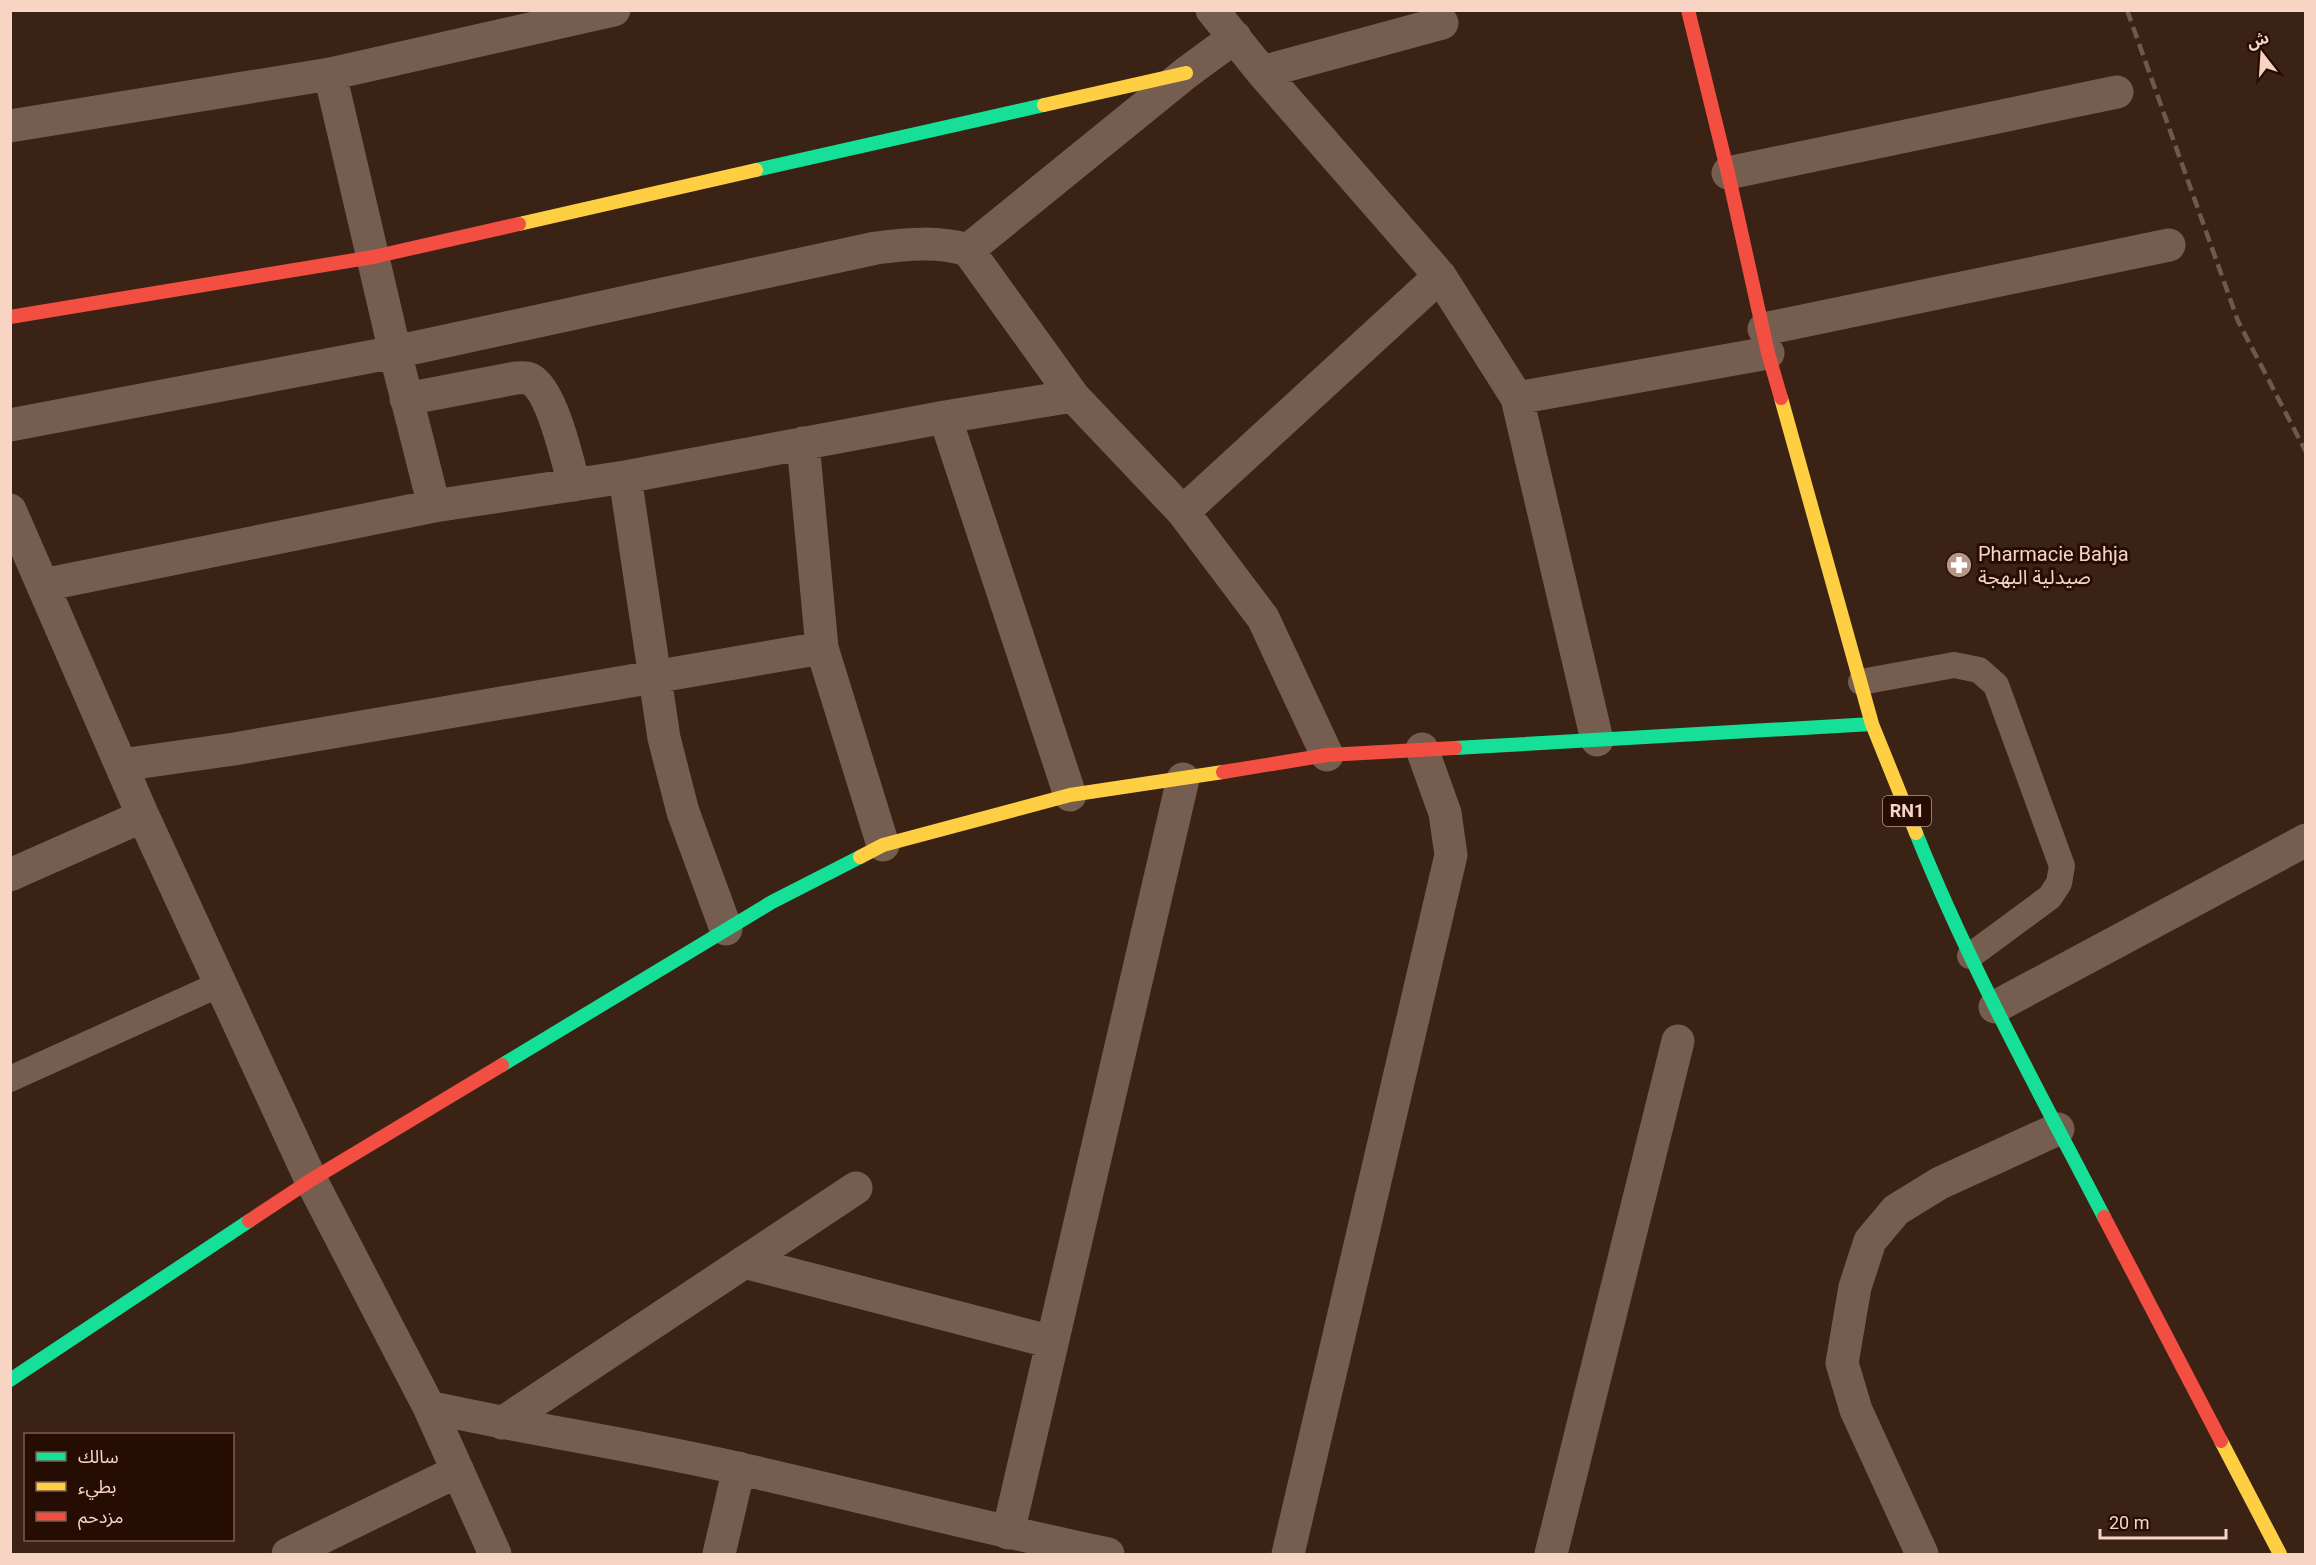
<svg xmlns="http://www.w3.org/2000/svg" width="2316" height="1565" font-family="Roboto,'Noto Sans Arabic',sans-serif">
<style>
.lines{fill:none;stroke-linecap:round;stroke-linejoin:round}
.lane{stroke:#755d50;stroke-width:26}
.street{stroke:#755d50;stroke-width:33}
.fast{stroke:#16e098;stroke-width:14}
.slow{stroke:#ffcf43;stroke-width:14}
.jam{stroke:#f24e42;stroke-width:14}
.rail{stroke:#6e594e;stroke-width:4.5;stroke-dasharray:12 6;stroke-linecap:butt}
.labels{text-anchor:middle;stroke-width:6;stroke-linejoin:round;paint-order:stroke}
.shield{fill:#250d03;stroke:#b9988a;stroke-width:1.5}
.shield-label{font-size:18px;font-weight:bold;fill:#f8d4c4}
.poi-label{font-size:20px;fill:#f8d4c4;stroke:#250d03;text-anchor:start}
</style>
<rect width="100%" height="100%" fill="#3a2215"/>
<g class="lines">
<path class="lane" d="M1861,682L1954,665L1979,670L1996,685L2062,866L2059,883L2050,897L1970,956
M10,1079L220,984"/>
<path class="street" d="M1212,10L1262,72L1440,276L1517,398L1597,740
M1262,72L1442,23
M330,74L395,352L434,506
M10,126L330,74L614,10
M1728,173L2117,92
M1764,329L2169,245
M1517,398L1768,353
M406,399L516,378C521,378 526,377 530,379C552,390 568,462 574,485
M945,417L1070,795
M10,425L395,352L876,248C907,244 938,241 968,250
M803,443L822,648
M625,477L664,738L683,812L726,929
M10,510L143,816L10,875
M1183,512L1073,396L968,250L1186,73L1235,37
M43,585L434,506L625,477L945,417L1073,396
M1327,755L1263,618L1183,512L1440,276
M121,765L234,749L822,648L883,845
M143,816L311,1180L429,1407
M1995,1007L2306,840
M744,1262L1052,1342
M502,1423L856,1188
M1008,1533L1183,779
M288,1554L458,1471
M495,1554L429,1407C532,1430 637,1445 741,1469C864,1497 985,1528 1108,1554
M719,1554L739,1468
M1288,1554L1451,855L1445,813L1422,749
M1551,1554L1678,1041
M1922,1554L1856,1410L1842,1363L1855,1287L1870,1241L1896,1210L1940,1183L2058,1129"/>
<path class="fast" d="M756,170L1044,105
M1455,748L1872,724
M1916,833C1969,965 2038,1090 2104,1217
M502,1065L772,902L860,857
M10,1380L249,1221"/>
<path class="slow" d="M1044,105L1186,73
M519,224L756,170
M1781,398L1872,724L1916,833
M860,857L883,845L1070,795L1223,772
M2221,1441L2280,1554"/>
<path class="jam" d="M1688,10L1728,173L1768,353L1781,398
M10,317L373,257L519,224
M1223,772L1327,755L1455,748
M2104,1217L2221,1441
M249,1221L311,1180L502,1065"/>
<path class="rail" d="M2127,10L2238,321L2306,452"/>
</g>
<defs>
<g id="pharmacy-disc" transform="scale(1.35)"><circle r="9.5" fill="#b69687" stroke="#250d03"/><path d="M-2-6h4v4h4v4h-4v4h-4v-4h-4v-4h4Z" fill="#fff"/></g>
</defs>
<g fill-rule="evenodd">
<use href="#pharmacy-disc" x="1959" y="565"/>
</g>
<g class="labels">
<rect class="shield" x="1883" y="796" width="48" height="30" rx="4.5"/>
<g class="shield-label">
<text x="1907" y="817">RN1</text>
</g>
<g class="poi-label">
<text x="1978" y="561">Pharmacie Bahja<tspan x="1978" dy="23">صيدلية البهجة</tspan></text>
</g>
</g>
<rect width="2316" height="1565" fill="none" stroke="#f8d4c4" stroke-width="24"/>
<rect x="24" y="1433" width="210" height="108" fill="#250d03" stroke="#795d50" stroke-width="1.5"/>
<rect x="36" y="1452" width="30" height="9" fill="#16e098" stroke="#795d50" stroke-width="1.5"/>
<text x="78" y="1463" font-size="18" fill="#f8d4c4">سالك</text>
<rect x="36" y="1482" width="30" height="9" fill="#ffcf43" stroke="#795d50" stroke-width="1.5"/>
<text x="78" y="1493" font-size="18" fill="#f8d4c4">بطيء</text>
<rect x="36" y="1512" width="30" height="9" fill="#f24e42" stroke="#795d50" stroke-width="1.5"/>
<text x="78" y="1523" font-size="18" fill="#f8d4c4">مزدحم</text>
<g transform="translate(2262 54) rotate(343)" stroke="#250d03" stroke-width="4.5" paint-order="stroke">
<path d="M0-4.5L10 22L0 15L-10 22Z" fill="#f8d4c4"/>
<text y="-9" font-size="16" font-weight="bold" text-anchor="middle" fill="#f8d4c4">ش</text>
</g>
<path d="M2100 1529v9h126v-9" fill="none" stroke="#f8d4c4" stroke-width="3"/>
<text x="2109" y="1529" font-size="18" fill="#f8d4c4" stroke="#250d03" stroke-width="4.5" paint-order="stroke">20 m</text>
</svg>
